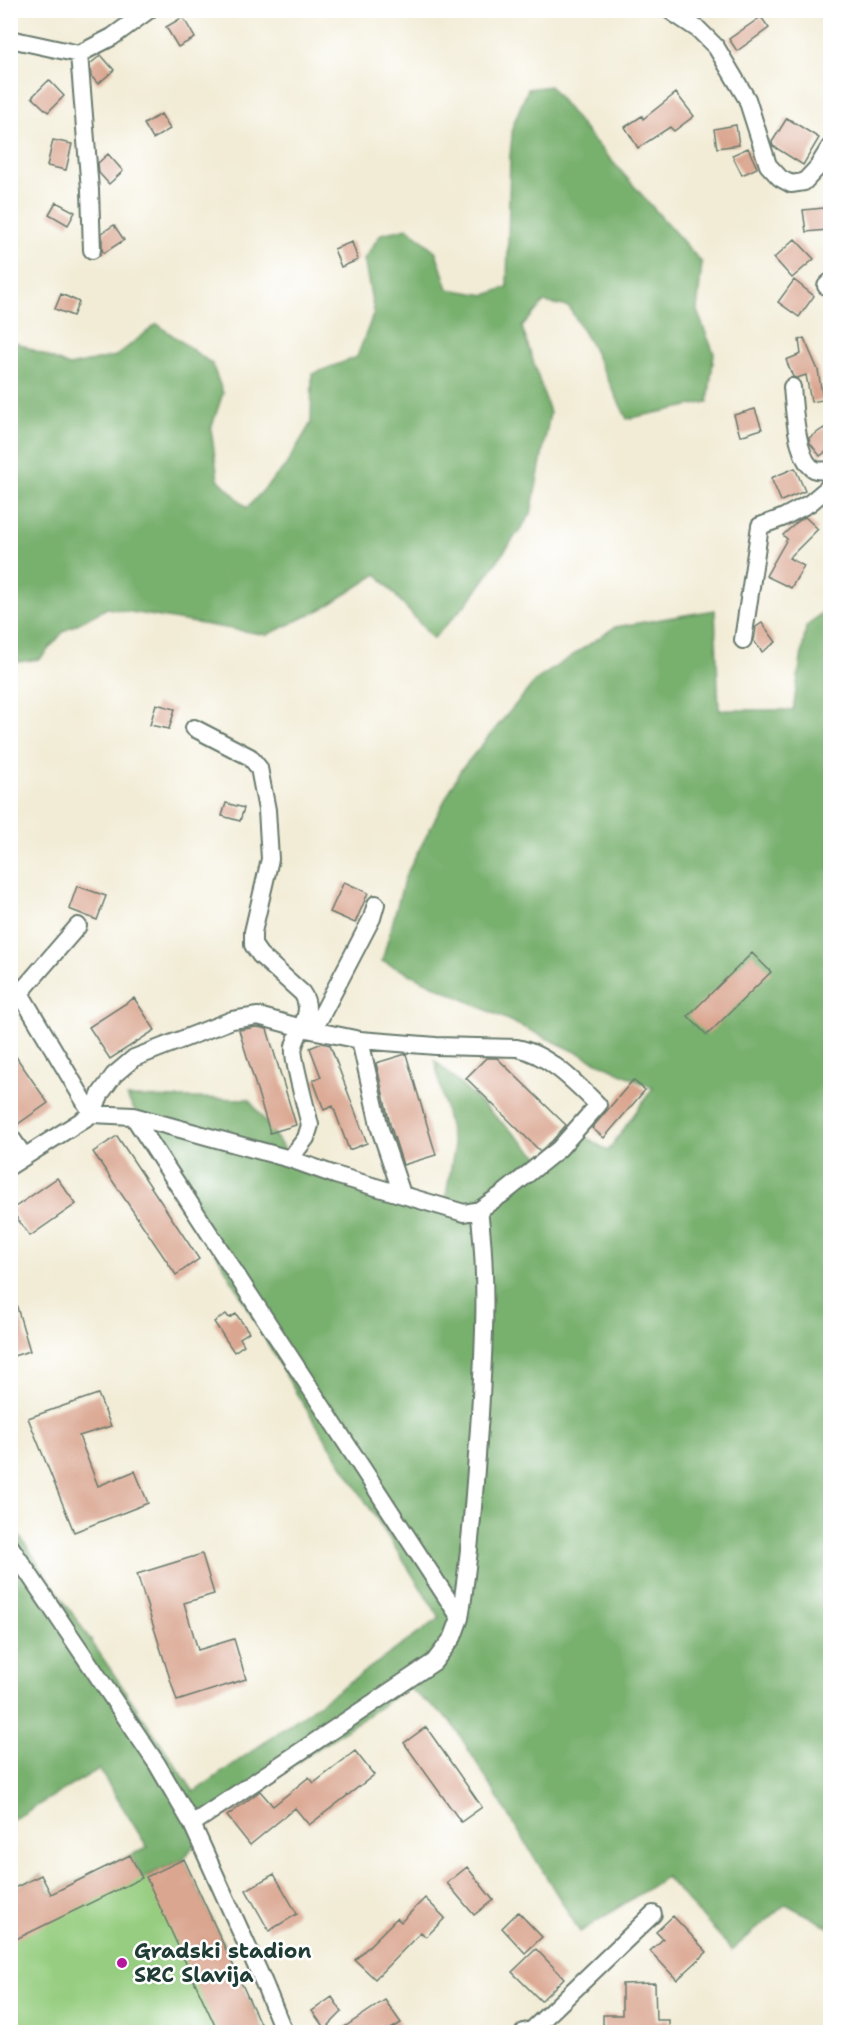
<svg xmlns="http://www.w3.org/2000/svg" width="841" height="2043" font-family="'Shantell Sans',sans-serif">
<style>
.green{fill:#96cd80;stroke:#5a855a;stroke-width:1.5}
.forest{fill:#78b06e;stroke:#4c7651;stroke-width:1.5}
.building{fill:#daa690}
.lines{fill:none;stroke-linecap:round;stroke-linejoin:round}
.minor-casing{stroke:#697a6d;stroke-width:20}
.minor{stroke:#fff;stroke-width:16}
.poi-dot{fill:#b5179e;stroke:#fff;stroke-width:2}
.labels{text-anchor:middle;stroke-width:5;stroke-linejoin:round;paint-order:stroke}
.poi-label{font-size:21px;font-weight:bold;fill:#1f3d34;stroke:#fff;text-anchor:start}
</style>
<rect width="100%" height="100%" fill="#fff"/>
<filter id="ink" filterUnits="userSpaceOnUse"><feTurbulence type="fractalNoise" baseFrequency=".0167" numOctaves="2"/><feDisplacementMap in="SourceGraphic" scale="12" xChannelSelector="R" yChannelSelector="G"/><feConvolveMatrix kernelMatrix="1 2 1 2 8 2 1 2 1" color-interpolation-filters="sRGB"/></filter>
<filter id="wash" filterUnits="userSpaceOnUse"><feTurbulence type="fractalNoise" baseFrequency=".008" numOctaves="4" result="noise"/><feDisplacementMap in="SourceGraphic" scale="24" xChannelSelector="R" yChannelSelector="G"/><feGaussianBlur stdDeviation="1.35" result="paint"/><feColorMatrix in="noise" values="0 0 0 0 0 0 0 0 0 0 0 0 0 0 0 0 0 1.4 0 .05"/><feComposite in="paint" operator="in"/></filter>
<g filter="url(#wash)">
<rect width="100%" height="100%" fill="#f2ecd6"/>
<path class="green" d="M130,1855L142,1878L184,1859L264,2032H11V1890L41,1875L51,1894Z"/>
<path class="forest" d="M550,86L589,135L702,263L697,311L714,353L708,402L627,419L590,343L569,307L544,302L522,327L550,413L531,514L468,602L433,639L377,574L324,608L267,635L107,608L64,631L40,659L11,663V340L69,366L116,356L157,324L212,364L223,393L211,429L218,479L247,508L286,465L311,423L312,374L357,357L374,312L364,259L381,234L408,228L436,252L448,289L486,295L507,287L510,157L513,125L528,89Z
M830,605V1928L786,1904L732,1950L666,1877L580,1932L451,1721L408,1688L213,1819L184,1859L142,1878L130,1855L148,1848L99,1769L11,1821L10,1522L194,1792L440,1618L295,1391L127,1097L249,1099L297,1167L443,1213L454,1150L435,1061L550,1167L581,1134L608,1151L653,1088L382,961L405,877L460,771L536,680L615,627L715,610L719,710H793L806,627Z"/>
<g id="blocks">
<path class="building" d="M183,17L195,38L178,47L166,27Z
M761,17L769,28L737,51L729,39Z
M101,55L114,70L98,84L91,76L90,64Z
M49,80L64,96L48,112L32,97Z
M676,93L694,116L674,131L670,127L638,148L625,127L642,116L643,119Z
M161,114L170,129L153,139L144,124Z
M787,118L819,138L803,165L773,146L772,142Z
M736,125L739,145L717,148L714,129Z
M53,140L72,144L66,170L47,166Z
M748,148L757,168L742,175L732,155Z
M108,154L123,171L109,184L99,173L98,163Z
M56,202L75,212L68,225L49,214Z
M824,208L827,230L806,232L803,210Z
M114,225L124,240L104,253L102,250V233Z
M795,239L814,259L792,278L774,258Z
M352,242L358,260L341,267L334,249Z
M794,280L814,296L799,317L778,302Z
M61,294L79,302L73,316L55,309Z
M804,338L818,370L823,400L811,402L806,375L797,378L793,377L786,360L801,354L799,340Z
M755,409L762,429L740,436L734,415Z
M824,428L831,436V448L820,456L810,443L809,438Z
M795,468L805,491L781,501L771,478Z
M805,517L818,529L789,558L804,566L791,588L766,576L787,539L783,535L796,523Z
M762,623L776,642L762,652L754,641L756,627Z
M156,704L175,709L169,729L150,725Z
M226,803L244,808L240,821L222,816Z
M344,882L368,893L355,923L330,912Z
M77,886L106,896L97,920L69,909Z
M752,953L771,972L707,1035L688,1016Z
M134,998L155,1030L110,1059L89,1027Z
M257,1027L267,1029L296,1125L270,1133L239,1030Z
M322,1043L330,1045L367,1143L349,1150L333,1106L324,1110L313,1080L321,1077L310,1048Z
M10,1048L48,1103L15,1126L10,1119Z
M406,1054L436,1155L403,1165L390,1124L376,1063Z
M486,1058H497L566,1125L552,1141L540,1151L466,1078Z
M633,1080L645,1090L604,1138L592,1128Z
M117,1136L199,1259L176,1275L93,1152Z
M57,1178L76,1204L30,1236L11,1210Z
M14,1297L30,1351L10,1357V1298Z
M226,1314L229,1318L236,1314L249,1332L240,1338L244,1345L234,1352L214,1322Z
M98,1394L111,1426L79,1436L98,1486L135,1471L148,1503L74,1532L28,1418Z
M202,1554L214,1594L184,1603L198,1650L234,1639L246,1679L177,1701L137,1574Z
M426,1727L482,1807L461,1822L404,1743Z
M355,1751L374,1775L309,1825L295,1808L250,1845L227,1816L260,1791L273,1806L309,1777L314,1783Z
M130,1855L142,1878L10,1942V1890L41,1875L51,1894Z
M184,1859L264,2032H218L146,1877Z
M467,1867L493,1900L474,1915L447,1883Z
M274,1874L297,1914L269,1931L246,1890Z
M425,1898L445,1918L426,1937L421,1932L375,1979L355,1960L397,1918L401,1922Z
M518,1912L542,1937L525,1953L502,1928Z
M673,1916L707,1952L677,1980L650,1951L663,1939L656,1932Z
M536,1949L564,1978L541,2001L512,1972Z
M655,1983L656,2020H669V2032H603V2015H622V1984Z
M332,1997L342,2012L325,2029L312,2011Z
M385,2000L401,2023L386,2032H337Z"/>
</g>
</g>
<g filter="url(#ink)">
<use href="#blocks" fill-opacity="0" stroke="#697a6d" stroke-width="1.5"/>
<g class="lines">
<g class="minor-casing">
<path id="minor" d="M669,10L699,30L716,47L747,99L768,165L780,178L791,184L804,182L817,168L830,147
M10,39L79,54L112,37L149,10
M79,54L90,190L92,250
M826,286L830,282
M792,387C794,406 796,463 816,470C820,471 827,470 830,470
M743,640L760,526L782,518L810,503L830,486
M194,728L250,757L259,768L267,810L270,859L253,932V945L260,955L302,993C315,1011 299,1028 294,1046C291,1054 307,1112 310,1125L306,1138L290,1159
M10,982L20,993L92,1114
M20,993L78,926
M302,1028L319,1020L372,918L376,904
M360,1040L380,1129L402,1194
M133,1116L460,1618L453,1637L434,1662L192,1824
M10,1136L24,1156
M10,1166L92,1114L133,1116L290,1159L335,1175L464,1213L479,1210L504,1193L559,1149L598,1105C576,1083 548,1054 517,1048L436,1046L360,1040L302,1028L258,1016L232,1020L134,1058L114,1075L101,1093L92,1114
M10,1546L157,1764L192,1824L264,1983L284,2032
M460,1618C471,1550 475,1482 480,1414C484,1346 488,1278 479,1210
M524,2032L532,2030L653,1914"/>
</g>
<use href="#minor" class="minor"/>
</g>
</g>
<circle class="poi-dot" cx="122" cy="1963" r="6"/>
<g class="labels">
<g class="poi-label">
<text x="134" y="1958">Gradski stadion<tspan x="134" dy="24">SRC Slavija</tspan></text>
</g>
</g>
<rect width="841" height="2043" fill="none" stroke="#fff" stroke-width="36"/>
</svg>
